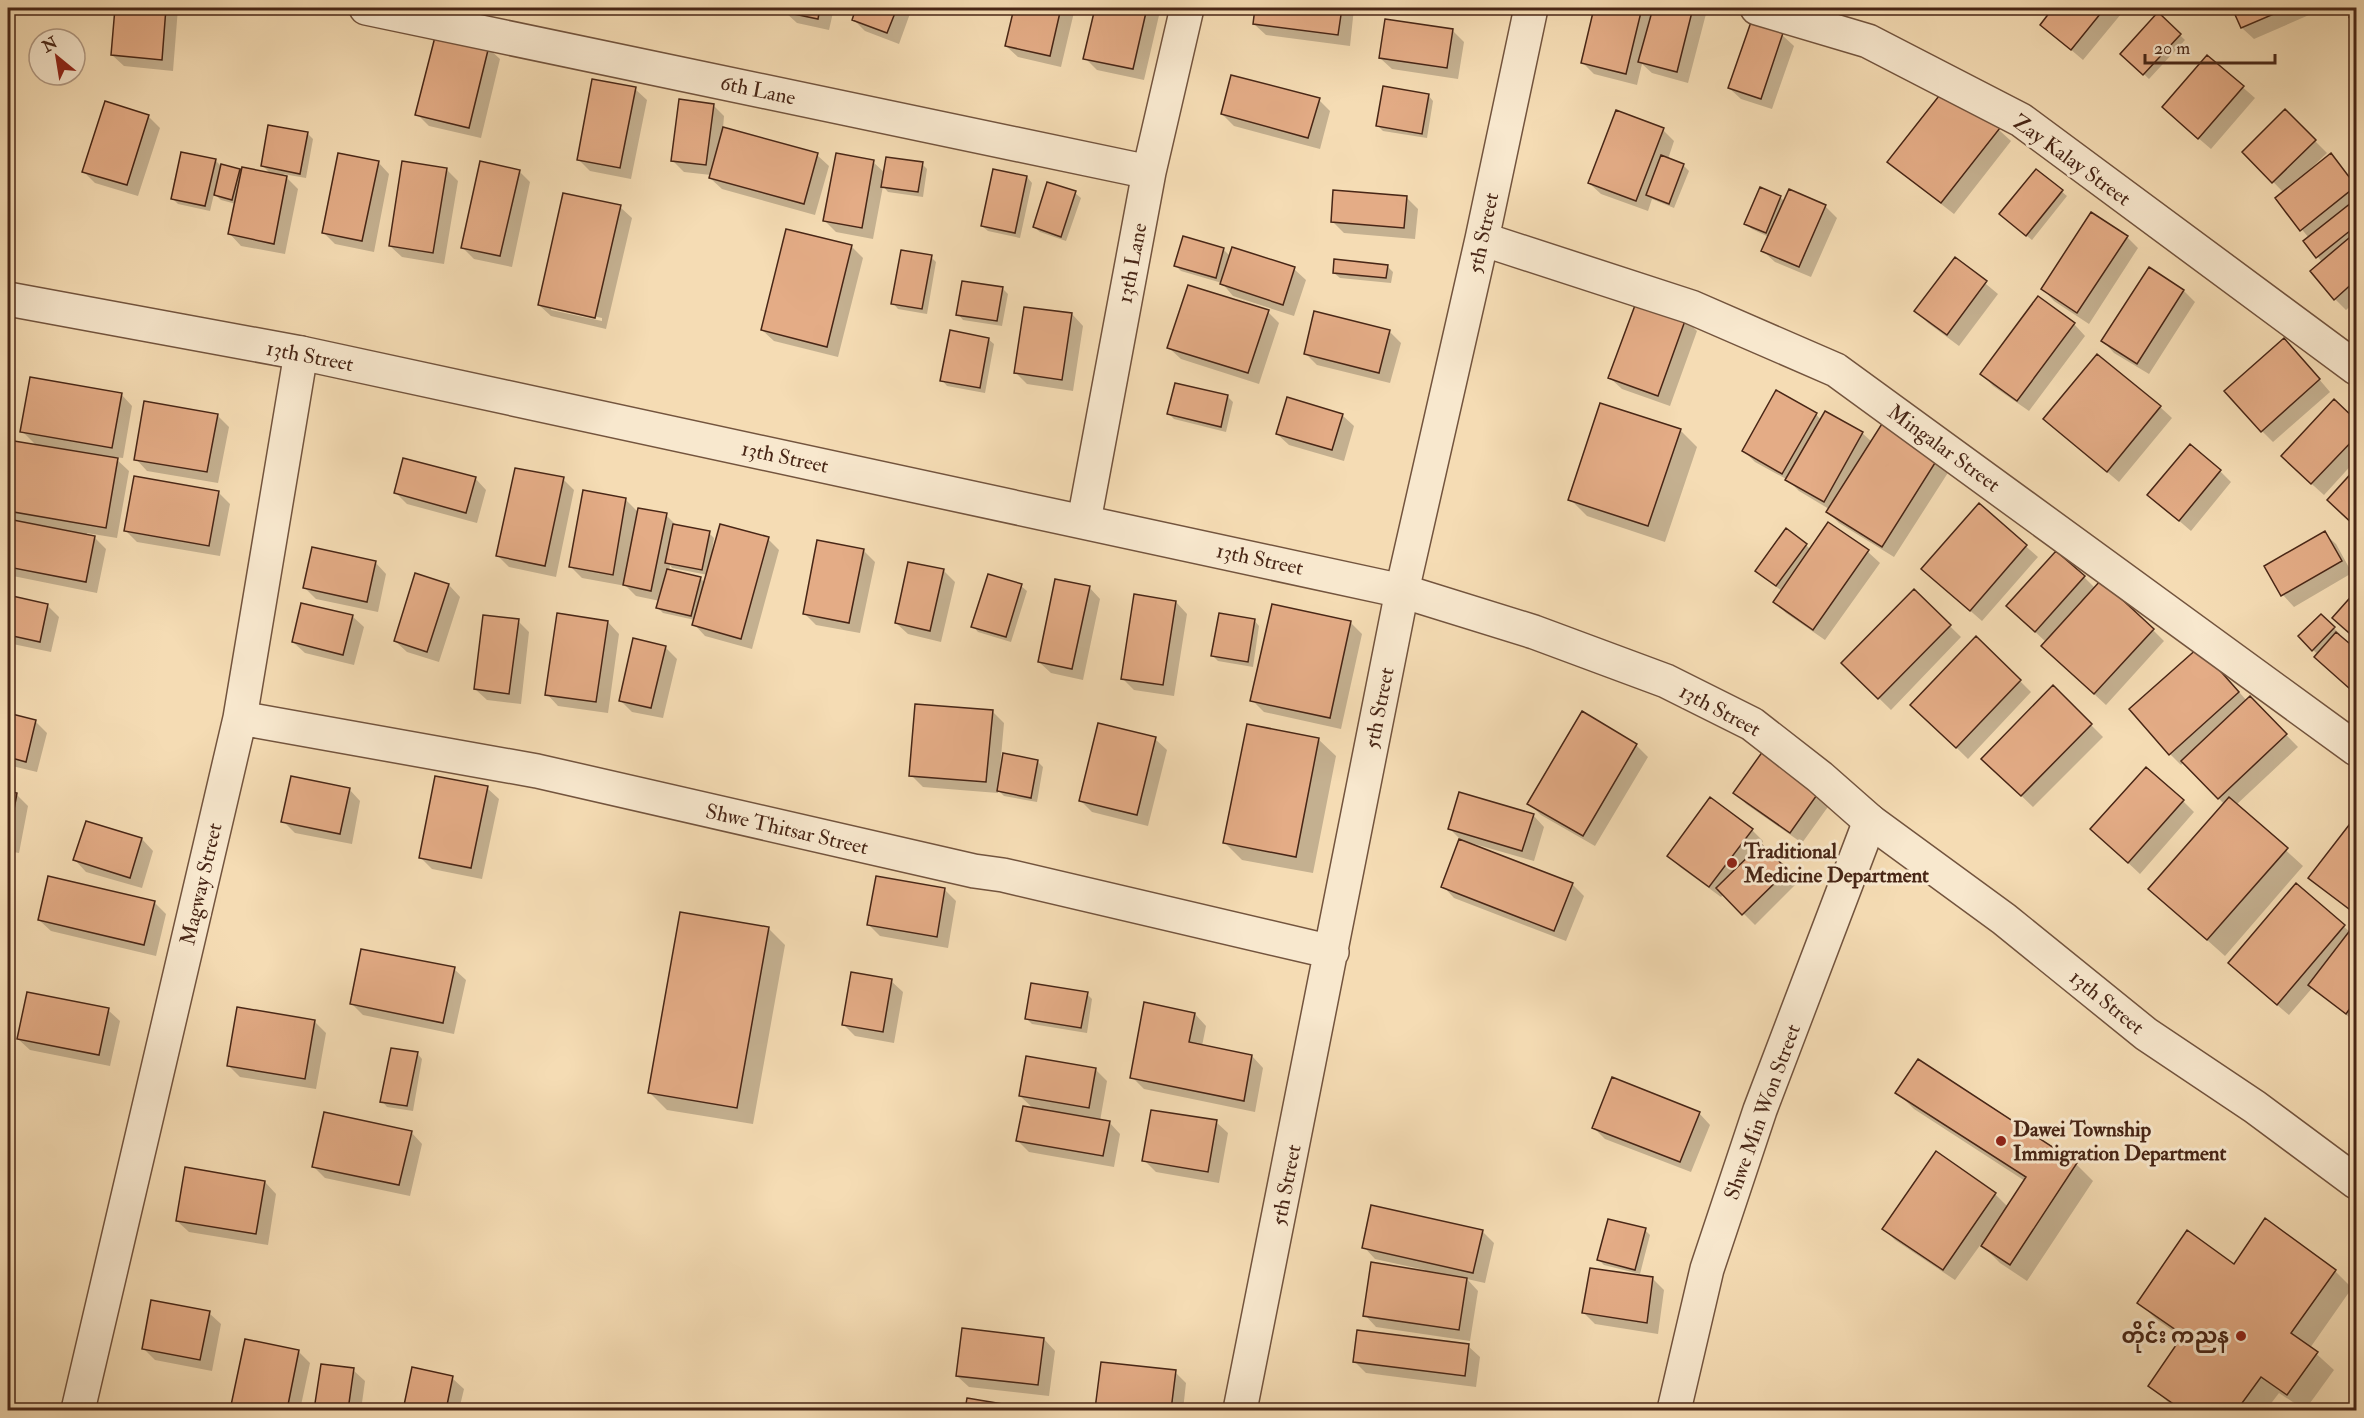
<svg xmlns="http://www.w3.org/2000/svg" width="2364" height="1418" font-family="'IM FELL Double Pica','Noto Sans Myanmar',serif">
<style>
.shadow{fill:#0003;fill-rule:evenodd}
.building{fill:#e4ac86;stroke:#482616;stroke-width:1.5}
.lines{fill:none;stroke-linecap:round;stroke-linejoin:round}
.minor-casing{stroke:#73543e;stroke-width:36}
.tertiary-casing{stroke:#73543e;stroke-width:36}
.minor{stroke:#f8e8ce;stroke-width:33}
.tertiary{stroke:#f8e8ce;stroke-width:33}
.poi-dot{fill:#8f2418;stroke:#f8e8ce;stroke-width:2}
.labels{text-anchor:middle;stroke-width:6;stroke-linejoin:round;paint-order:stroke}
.street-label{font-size:21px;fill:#482616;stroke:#f8e8ce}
.poi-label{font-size:21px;font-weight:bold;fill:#482616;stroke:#f8e8ce;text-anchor:start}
</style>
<rect width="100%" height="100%" fill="#f5dcb4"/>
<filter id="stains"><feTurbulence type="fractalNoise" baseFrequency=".00333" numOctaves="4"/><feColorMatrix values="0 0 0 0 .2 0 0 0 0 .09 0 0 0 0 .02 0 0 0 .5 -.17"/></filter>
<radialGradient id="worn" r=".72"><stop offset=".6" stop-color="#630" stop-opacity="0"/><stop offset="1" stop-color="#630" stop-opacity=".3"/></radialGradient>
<path class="shadow" d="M116,8H178L173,71L124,66L112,55Z
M786,8H834L829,30L797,23L785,12Z
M858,8H912L899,44L865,31L853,19Z
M1016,8H1075L1061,67L1018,57L1006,46Z
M1097,8H1157L1160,11L1144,80L1097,70L1085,58Z
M1256,8H1354L1350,46L1266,35L1254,24Z
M1596,8H1705L1707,10L1688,83L1652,73L1642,64L1637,85L1594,74L1583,63Z
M2055,8H2126L2083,60L2042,25Z
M2234,8H2325L2254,39L2242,28Z
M2158,14L2185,40L2149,79L2122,53Z
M1452,30L1464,42L1458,79L1392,69L1380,58Z
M1782,35L1794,46L1772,109L1741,99L1729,88Z
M488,48L500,59L481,138L429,126L417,114Z
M2208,57L2255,98L2211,149L2176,119Z
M635,89L647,100L631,179L590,171L578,159Z
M1946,89L1999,130L2011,141L1954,214L1901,173L1889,162Z
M1428,95L1433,101L1427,138L1383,131L1377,125Z
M1319,100L1330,111L1320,149L1234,126L1222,114Z
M713,105L724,116L723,128L817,155L829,166L815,215L722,189L710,178L711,175L684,172L672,160Z
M2285,111L2327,153L2307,172L2309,173L2331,155L2356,184V301L2346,310L2335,299L2322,262L2305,241L2309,238L2277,199L2284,193L2244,152Z
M148,116L160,128L138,196L95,183L84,172Z
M1663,130L1674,141L1668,159L1683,165L1689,171L1674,208L1652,199L1648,211L1601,194L1589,183Z
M308,134L313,139L306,178L283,174L298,189L285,254L241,246L230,234L236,204L221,200L214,194L210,211L178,204L173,199L215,160L222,167L239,170L242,173L272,175L263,166Z
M378,162L389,174L374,252L335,244L323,232Z
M873,162L885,173L922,164L927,169L923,197L888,192L883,186L873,239L836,232L825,221Z
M446,169L458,181L444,264L402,257L390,246Z
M519,171L530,182L512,267L474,259L462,247Z
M1027,177L1032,183L1020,238L988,231L982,226Z
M2061,191L2067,196L2032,240L2006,219Z
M1075,193L1081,198L1066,241L1040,232L1034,227Z
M1780,197L1785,202L1825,206L1837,218L1811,277L1775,262L1763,251L1769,237L1752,229L1746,224Z
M1407,198L1418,209L1415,239L1344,233L1332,221Z
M620,207L632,218L606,329L551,316L539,305ZM551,307L602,318V321L551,310Z
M787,231L852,247L863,258L838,357L774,341L762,330Z
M2127,237L2138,248L2089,324L2054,301L2043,289Z
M1223,249L1231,257L1233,249L1294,269L1306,280L1294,316L1233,296L1222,283L1181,271L1176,266Z
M931,257L936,262L927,314L898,309L893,303Z
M1956,259L1998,294L1959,346L1928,323L1916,311Z
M1387,266L1393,272L1391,283L1340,278L1334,273Z
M2150,269L2184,291L2195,302L2149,374L2114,353L2103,341Z
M1002,288L1008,294L1002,326L963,320L958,314Z
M1268,312L1279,323L1259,384L1181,359L1169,348Z
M1072,314L1083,326L1073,391L1027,384L1016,373Z
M1685,319L1697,331L1670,406L1622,389L1610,378Z
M2074,324L2085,336L2029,411L1993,386L1982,374Z
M1389,331L1401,343L1390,383L1317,365L1305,353Z
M988,339L994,344L985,393L947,386L942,380Z
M2295,351L2330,392L2273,442L2262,431Z
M121,394L132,406L123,458L114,457L129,471L117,538L87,533L86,536L95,538L106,549L97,593L8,575V521L16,522L8,513V487L15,442L37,446L22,431Z
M1228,397L1233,402L1226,432L1174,419L1169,414Z
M2334,402L2356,422V460L2324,495L2294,468Z
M2160,407L2172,418L2119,482L2045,419Z
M1816,414L1821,420L1862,433L1872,442L1951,468L1894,557L1839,523L1828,512L1829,509L1799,491L1788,480L1755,462L1744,451Z
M217,415L229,427L218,483L147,471L136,459Z
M1342,415L1354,426L1344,461L1289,445L1277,434Z
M1680,430L1697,447L1665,542L1587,516L1570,499Z
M2356,470V526L2329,500Z
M2220,471L2231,482L2191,531L2149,495Z
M475,478L486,490L477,523L407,504L396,493Z
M563,479L574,490L556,577L509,567L498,556Z
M218,492L230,504L220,556L137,542L126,531Z
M625,499L639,513L666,515L678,527L709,533L714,538L712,551L768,539L779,550L752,649L705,636L694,624L695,620L663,613L658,608L660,601L636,596L626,586L582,578L571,567ZM670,565L672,568L708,575L705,583L700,578L669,571Z
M1979,505L2038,557L1982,621L1935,580Z
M1829,524L1868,552L1880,563L1825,640L1786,613L1775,602L1782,591L1762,576L1806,545L1811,550Z
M2324,533L2336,544L2352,573L2294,607L2283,595Z
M863,550L875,562L860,633L816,625L804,613Z
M375,562L386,574L378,612L316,599L304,587Z
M944,571L955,582L941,642L908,634L896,623Z
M416,575L449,585L460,597L439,662L407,652L395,641Z
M988,576L1021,586L1027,591L1011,642L978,632L973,626Z
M2084,577L2095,588L2153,630L2164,641L2106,705L2054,657L2046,642L2020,618Z
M1089,587L1100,599L1083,680L1051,673L1039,662Z
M1914,591L1961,637L1891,710L1843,663Z
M2356,593V638L2334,618Z
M8,597L47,605L59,617L51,652L8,643Z
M1176,602L1187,614L1174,696L1134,690L1123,679Z
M1274,606L1351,623L1362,634L1341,729L1264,712L1252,700Z
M352,616L364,627L354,665L305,653L293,642Z
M2321,616L2340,634L2338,635L2356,651V693L2322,662L2318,655L2300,636Z
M1254,620L1259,626L1253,667L1218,661L1213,656Z
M518,621L529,632L521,704L487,700L475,689Z
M608,622L619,634L608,713L558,706L547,694Z
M665,647L677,659L663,718L632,712L620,700Z
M2211,660L2247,701L2250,698L2298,747L2236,805L2303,866L2225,956L2150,889L2224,804L2184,762L2181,765L2170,754Z
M2020,681L2031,692L1968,759L1924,716Z
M2053,687L2103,737L2033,807L1983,759Z
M992,711L1004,723L1000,768L1038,762L1043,767L1037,802L1004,796L998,790V793L923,787L911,775Z
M1582,713L1636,745L1648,757L1595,846L1541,815L1529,803Z
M8,715L35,721L47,733L37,772L8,765Z
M1155,739L1167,750L1148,826L1092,812L1080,800Z
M1318,739L1336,756L1313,873L1242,860L1225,843Z
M1823,786L1835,797L1802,843L1746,804L1735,792Z
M487,788L499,799L482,879L432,869L420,857Z
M349,789L360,801L352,844L295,833L283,821Z
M8,793L16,794L28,806L19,853L8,851Z
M2183,801L2194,812L2140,874L2092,829Z
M1533,815L1544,827L1534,861L1471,843L1470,845L1572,884L1584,896L1566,941L1454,898L1443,886L1461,840L1449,828Z
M2356,818V916L2310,878Z
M87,822L142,839L153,851L142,888L86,872L75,860Z
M1752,830L1763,841L1761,845L1798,882L1755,925L1724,894L1721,897L1680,867L1669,856Z
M50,877L155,903L166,914L156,956L51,931L39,920Z
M2296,885L2350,932L2352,931L2356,935V1023L2313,987L2289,1015L2241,974Z
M944,889L956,901L948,948L880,936L869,925Z
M768,928L785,945L753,1124L667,1110L650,1093Z
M454,969L466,980L454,1034L363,1015L352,1004Z
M891,981L903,992L894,1043L855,1036L843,1024Z
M1087,994L1092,999L1087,1033L1032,1024L1026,1018Z
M108,1010L120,1021L110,1066L30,1050L18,1039Z
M1195,1014L1206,1026L1202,1046L1252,1056L1263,1068L1255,1112L1144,1089L1132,1077Z
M315,1022L326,1033L316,1089L240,1077L229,1066Z
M417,1053L422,1059L413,1111L387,1107L382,1101Z
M1096,1070L1107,1081L1100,1121L1109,1122L1120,1134L1114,1167L1029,1152L1018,1141L1034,1109L1020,1096Z
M1897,1092L2076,1164L2093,1181L2027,1281L2000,1263L1981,1244L1955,1280L1895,1240L1884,1229L1936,1153L1995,1194L2008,1207L2025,1181L1914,1109Z
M1699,1113L1710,1125L1691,1172L1605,1139L1594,1128Z
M1216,1122L1228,1133L1219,1183L1156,1172L1144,1160Z
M411,1132L422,1144L410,1196L325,1178L313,1166Z
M265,1182L276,1194L268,1245L189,1232L177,1221Z
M1645,1230L1650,1235L1640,1274L1604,1265L1599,1260Z
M1482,1231L1494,1243L1485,1283L1467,1279L1478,1291L1470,1341L1376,1327L1365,1315L1425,1273V1270L1375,1259L1364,1247Z
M2234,1266L2335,1271L2352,1288L2310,1348L2334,1370L2305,1410L2279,1393L2266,1410H2177L2150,1386L2183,1338L2156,1319L2139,1302Z
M1591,1270L1653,1279L1664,1290L1658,1334L1595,1324L1584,1313Z
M209,1313L221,1324L212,1371L155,1360L143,1348Z
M1044,1339L1055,1351L1049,1396L969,1387L957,1376Z
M247,1341L298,1351L310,1363L300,1410H232Z
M1468,1346L1480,1357L1476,1387L1366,1373L1354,1361Z
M322,1366L353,1370L365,1381L361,1410H315Z
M413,1369L452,1378L464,1389L459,1410H405Z
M1175,1372L1186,1383L1183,1410H1099L1097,1409Z
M968,1400L1030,1410H966Z"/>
<path class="building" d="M115,8H166L162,60L111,55Z
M785,8H820L818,19L784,12Z
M856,8H897L887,33L852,20Z
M1014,8H1061L1050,56L1005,46Z
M1095,8H1147L1133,69L1083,59Z
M1255,8H1342L1338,35L1253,24Z
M1594,8H1642L1626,74L1581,63Z
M1653,8H1693L1677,72L1638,62Z
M2053,8H2105L2071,50L2040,25Z
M2232,8H2288L2241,28Z
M2158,12L2181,34L2143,75L2120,54Z
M2356,13V32L2349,17Z
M1385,19L1453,29L1447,68L1379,58Z
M1751,22L1783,33L1761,99L1728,88Z
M436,33L489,46L469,128L415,115Z
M2207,55L2244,86L2198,139L2162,107Z
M1231,75L1320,98L1308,138L1221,114Z
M592,79L636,87L620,168L577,160Z
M1383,86L1429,94L1422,134L1376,126Z
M1946,87L2000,128L1941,203L1887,162Z
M679,99L714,104L706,165L671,161Z
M105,101L149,115L127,185L82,172Z
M2285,109L2316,140L2272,183L2242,152Z
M1616,110L1664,128L1636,201L1588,183Z
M268,125L308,132L300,174L261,166Z
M723,127L818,153L804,204L709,178Z
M181,152L216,159L205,206L171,199Z
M338,153L379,161L362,241L322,233Z
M836,153L874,160L862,228L823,221Z
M2331,153L2356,186L2300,231L2275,198Z
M1661,155L1684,164L1669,204L1646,195Z
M886,157L923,162L918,192L881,187Z
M402,161L447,168L433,253L389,246Z
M480,161L520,170L500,256L461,248Z
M221,164L240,169L232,200L214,195Z
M242,167L287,176L274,244L228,234Z
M993,169L1027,176L1015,233L981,226Z
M2036,169L2063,190L2026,236L1999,214Z
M1047,182L1076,191L1061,237L1033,227Z
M1760,187L1781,196L1766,233L1744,224Z
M1789,189L1826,205L1799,267L1761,251Z
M1333,190L1407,196L1404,228L1331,222Z
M563,193L621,205L595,318L538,305Z
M2356,199V226L2316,258L2303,241Z
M2091,212L2128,236L2077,313L2041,289Z
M786,229L852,245L827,347L761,330Z
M2356,232V280L2334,300L2310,271Z
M1183,236L1224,248L1216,278L1174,266Z
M1232,247L1295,267L1283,305L1220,284Z
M901,250L932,255L922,309L891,304Z
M1955,257L1987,281L1947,335L1914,311Z
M1334,259L1388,265L1386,278L1333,273Z
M2149,267L2184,290L2137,364L2101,341Z
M962,281L1003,287L997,321L956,315Z
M1188,285L1269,310L1248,373L1167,348Z
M2038,296L2075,323L2017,401L1980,374Z
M1637,300L1686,318L1658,396L1608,378Z
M1024,307L1072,313L1062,380L1014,373Z
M1314,311L1390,330L1379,373L1304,354Z
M950,330L989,338L980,388L940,381Z
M2284,338L2320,379L2261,432L2224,391Z
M2097,354L2161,406L2107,472L2043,419Z
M30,377L122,393L112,448L20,432Z
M1175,383L1228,395L1221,427L1167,414Z
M1776,390L1817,413L1782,474L1742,451Z
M1287,397L1343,414L1332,450L1276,434Z
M2334,399L2356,420V437L2311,484L2281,456Z
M144,401L218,414L207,472L134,460Z
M1600,403L1681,429L1648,526L1568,500Z
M1825,411L1863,432L1824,502L1785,480Z
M1885,419L1940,455L1882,547L1826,512Z
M14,441L118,458L106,528L8,511V479Z
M2190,444L2221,470L2179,521L2147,495Z
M403,458L476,477L466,513L394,493Z
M515,468L564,477L545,566L496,556Z
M2356,468V527L2327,500Z
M134,476L219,491L209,546L124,531Z
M583,490L626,498L613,575L569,567Z
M1979,503L2027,545L1970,611L1921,569Z
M638,508L667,513L651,591L623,585Z
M8,519L95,536L86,582L8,567Z
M1828,522L1869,550L1813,630L1773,602Z
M673,524L710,531L702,570L665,563Z
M720,524L769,537L741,639L692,625Z
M1786,528L1807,544L1776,586L1755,571Z
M2325,531L2342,561L2281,596L2264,566Z
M817,540L864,549L849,623L803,614Z
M312,547L376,561L367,602L303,588Z
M2056,551L2085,576L2035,632L2006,606Z
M908,562L944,569L930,631L895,623Z
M667,569L701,577L691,616L656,608Z
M415,573L449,584L427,652L394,641Z
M988,574L1022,584L1006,637L971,627Z
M1055,579L1090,586L1072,669L1038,662Z
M2101,580L2154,629L2094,694L2041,646Z
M1914,589L1951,625L1878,699L1841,663Z
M2356,591V639L2332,618Z
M1134,594L1176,601L1163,685L1121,679Z
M8,595L48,604L40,642L8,635Z
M301,603L353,615L343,655L292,642Z
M1272,604L1351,621L1330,718L1250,701Z
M557,613L608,621L596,702L545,695Z
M1219,613L1255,619L1248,662L1211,656Z
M2321,614L2335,627L2312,651L2298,636Z
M483,615L519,619L509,694L474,689Z
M2336,632L2356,649V682L2350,689L2314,657Z
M1976,636L2021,680L1956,748L1910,705Z
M633,638L666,646L651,708L619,701Z
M2199,647L2239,692L2169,755L2129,709Z
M2053,685L2092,724L2021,796L1981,759Z
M2250,696L2287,734L2218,799L2181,761Z
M915,704L993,710L986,782L909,776Z
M1582,711L1637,744L1583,836L1527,804Z
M8,713L36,720L26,762L8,757Z
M1098,723L1156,737L1137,815L1079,801Z
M1247,724L1319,738L1296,857L1223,843Z
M1768,744L1824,785L1790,833L1733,793Z
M1003,753L1038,760L1031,798L997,791Z
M2146,767L2184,800L2128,863L2090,829Z
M291,776L350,788L340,834L281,822Z
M435,776L488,786L471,868L419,858Z
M8,791L17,793L8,842Z
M1459,792L1534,814L1522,851L1448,829Z
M1710,797L1753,829L1709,887L1667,856Z
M2229,797L2288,848L2207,940L2148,889Z
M2356,816V907L2353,912L2308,878Z
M86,821L142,838L130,878L73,860Z
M1459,839L1573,883L1554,931L1441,887Z
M1761,844L1788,870L1742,915L1716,888Z
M48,876L155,901L144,945L38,920Z
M876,876L945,888L937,937L867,925Z
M2296,883L2345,925L2277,1005L2228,963Z
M680,912L769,927L737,1108L648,1093Z
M2351,929L2356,933V1000L2346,1014L2308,985Z
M361,949L455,967L443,1023L350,1004Z
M851,972L892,979L883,1032L842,1025Z
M1031,983L1088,992L1081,1028L1025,1019Z
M27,992L109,1008L99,1055L17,1039Z
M1144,1002L1195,1013L1189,1042L1252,1055L1244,1101L1130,1078Z
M237,1007L315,1020L305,1079L227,1066Z
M391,1048L418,1052L407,1106L380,1102Z
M1026,1056L1096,1068L1089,1108L1019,1096Z
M1918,1059L2077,1163L2010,1265L1981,1246L2026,1177L1895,1093Z
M1612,1077L1700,1112L1680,1162L1592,1128Z
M1023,1106L1110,1121L1103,1156L1016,1141Z
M1151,1110L1217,1120L1208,1172L1142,1161Z
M324,1112L412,1131L399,1185L312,1167Z
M1936,1151L1996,1193L1943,1270L1882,1229Z
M185,1167L265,1181L256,1234L176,1221Z
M1371,1205L1483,1230L1473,1273L1362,1248Z
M2265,1218L2336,1270L2291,1333L2318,1352L2287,1395L2261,1377L2237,1410H2182L2148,1386L2183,1335L2137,1303L2187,1230L2234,1264Z
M1608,1219L1646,1228L1635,1270L1597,1260Z
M1371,1262L1467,1278L1459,1330L1363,1316Z
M1590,1268L1653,1277L1647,1323L1582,1313Z
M151,1300L210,1311L200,1360L142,1349Z
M962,1328L1044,1338L1038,1385L956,1376Z
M1357,1330L1469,1344L1465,1376L1353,1362Z
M245,1339L299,1350L287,1410H230Z
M1101,1362L1176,1370L1171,1410L1095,1409Z
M321,1364L354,1368L348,1410H314Z
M412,1367L453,1376L446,1410H403Z
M967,1398L1039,1410H965Z"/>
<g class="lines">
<g class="minor-casing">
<path id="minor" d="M366,8L1149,172
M1757,8L1868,41L2021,120L2356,368
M1482,239L1691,307L1836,370L2356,749
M1084,521L1149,172L1187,8
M240,718L537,771L974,871L1003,875L1332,952
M78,1410L240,718L301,353
M1240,1410L1402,591L1482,239L1531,8
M1674,1410L1707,1269L1760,1110L1870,821"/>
</g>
<g class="tertiary-casing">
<path id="tertiary" d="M8,299L301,353L1402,591L1534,632L1666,681L1752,724L1820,777L1870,821L2004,919L2146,1034L2255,1107L2356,1182"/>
</g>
<use href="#minor" class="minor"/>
<use href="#tertiary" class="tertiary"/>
</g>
<g class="poi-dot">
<circle cx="1732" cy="863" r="6"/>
<circle cx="2001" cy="1141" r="6"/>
<circle cx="2241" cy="1336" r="6"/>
</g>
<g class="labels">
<g class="street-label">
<text transform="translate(758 90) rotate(12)" y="7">6th Lane</text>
<text transform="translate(2072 160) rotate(36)" y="7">Zay Kalay Street</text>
<text transform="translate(1483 233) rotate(-78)" y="7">5th Street</text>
<text transform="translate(1132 263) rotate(-79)" y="7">13th Lane</text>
<text transform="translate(310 356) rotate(11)" y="7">13th Street</text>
<text transform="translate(1944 448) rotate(36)" y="7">Mingalar Street</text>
<text transform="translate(785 457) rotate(12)" y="7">13th Street</text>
<text transform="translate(1260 559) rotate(12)" y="7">13th Street</text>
<text transform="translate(1379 708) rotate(-79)" y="7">5th Street</text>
<text transform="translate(1720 710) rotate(28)" y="7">13th Street</text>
<text transform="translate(787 829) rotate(13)" y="7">Shwe Thitsar Street</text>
<text transform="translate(201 884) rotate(-77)" y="7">Magway Street</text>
<text transform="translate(2107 1002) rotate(39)" y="7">13th Street</text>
<text transform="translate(1762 1112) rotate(-70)" y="7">Shwe Min Won Street</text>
<text transform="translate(1286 1185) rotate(-79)" y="7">5th Street</text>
</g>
<g class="poi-label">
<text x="1744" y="858">Traditional<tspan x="1744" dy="24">Medicine Department</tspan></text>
<text x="2013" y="1136">Dawei Township<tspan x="2013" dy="24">Immigration Department</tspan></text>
<text x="2229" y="1343" text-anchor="end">တိုင်း ကညန</text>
</g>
</g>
<rect width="2364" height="1418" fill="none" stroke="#f5dcb4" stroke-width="30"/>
<rect x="9" y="9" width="2346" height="1400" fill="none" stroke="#482616" stroke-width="3"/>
<rect x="15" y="15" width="2334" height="1388" fill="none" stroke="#482616" stroke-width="1.5"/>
<g transform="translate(57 57) rotate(330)"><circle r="28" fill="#f8e8ce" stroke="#b29a84" stroke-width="1.5"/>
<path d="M0-4.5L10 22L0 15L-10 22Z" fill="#8f2418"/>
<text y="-9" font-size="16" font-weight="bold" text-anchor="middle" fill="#482616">N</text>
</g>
<path d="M2145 54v9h130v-9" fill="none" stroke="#482616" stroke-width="3"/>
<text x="2154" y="54" font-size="18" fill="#482616" stroke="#f8e8ce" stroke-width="4.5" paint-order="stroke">20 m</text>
<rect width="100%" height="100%" filter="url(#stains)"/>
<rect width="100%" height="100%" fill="url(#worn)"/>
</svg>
